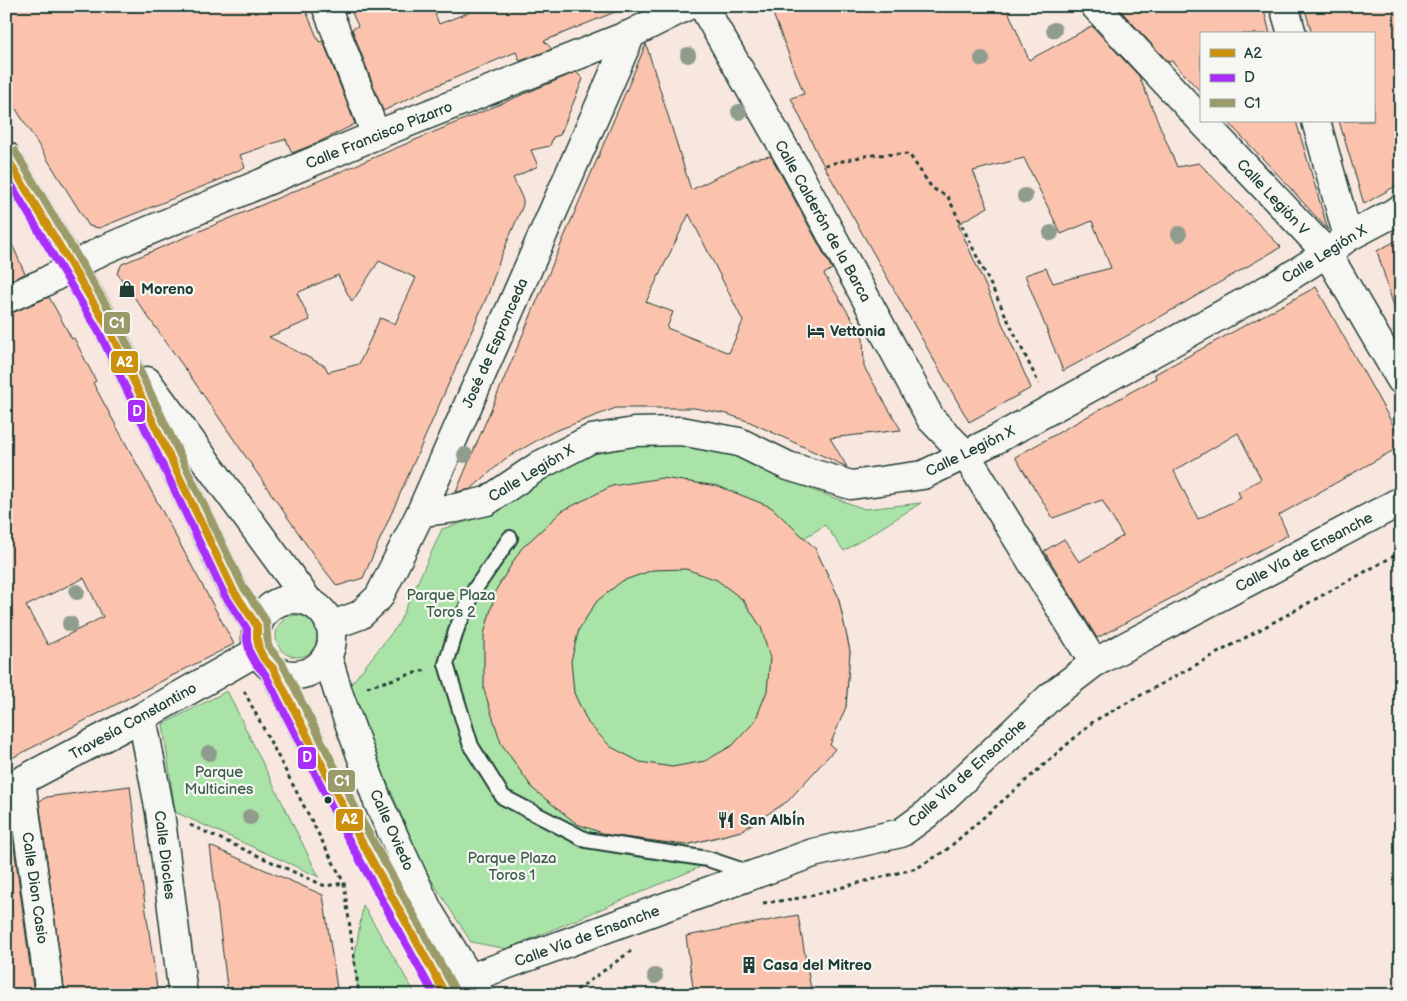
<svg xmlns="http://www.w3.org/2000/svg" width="1407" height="1001" font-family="'Balsamiq Sans',sans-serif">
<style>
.green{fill:#aae3a7;stroke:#64906e}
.building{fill:#fbc3ae;stroke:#1f3d34;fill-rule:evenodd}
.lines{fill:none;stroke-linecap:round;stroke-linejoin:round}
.lane-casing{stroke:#1f3d34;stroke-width:18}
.street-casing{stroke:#1f3d34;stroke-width:31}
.secondary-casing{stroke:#1f3d34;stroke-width:31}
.path{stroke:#1f3d34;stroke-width:3;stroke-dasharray:4 4;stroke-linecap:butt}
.lane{stroke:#f6f6f2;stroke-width:14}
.street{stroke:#f6f6f2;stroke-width:28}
.secondary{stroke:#f6f6f2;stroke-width:28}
.bus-1-casing{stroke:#f6f6f2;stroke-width:11}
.bus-2-casing{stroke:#f6f6f2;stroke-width:11}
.bus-3-casing{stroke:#f6f6f2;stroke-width:11}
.bus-1{stroke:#cc910a;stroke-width:8}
.bus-2{stroke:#a82dfb;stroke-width:8}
.bus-3{stroke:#9a9b69;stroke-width:8}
.tree{fill:#909c8d}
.bus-dot{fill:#1f3d34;stroke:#f6f6f2;stroke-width:2}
.labels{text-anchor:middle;stroke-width:4.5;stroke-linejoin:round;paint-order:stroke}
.street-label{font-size:15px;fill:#1f3d34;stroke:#f6f6f2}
.poi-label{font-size:15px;font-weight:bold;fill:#1f3d34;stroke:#f6f6f2;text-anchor:start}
.park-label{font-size:15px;fill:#3b5e4b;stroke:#f6f6f2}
.line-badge{stroke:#f6f6f2;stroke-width:2}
.badge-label{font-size:14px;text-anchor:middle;font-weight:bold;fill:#fff}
</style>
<rect width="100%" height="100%" fill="#f8e7de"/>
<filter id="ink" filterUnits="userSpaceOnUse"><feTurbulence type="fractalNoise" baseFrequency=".02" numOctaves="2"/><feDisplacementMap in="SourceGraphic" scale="10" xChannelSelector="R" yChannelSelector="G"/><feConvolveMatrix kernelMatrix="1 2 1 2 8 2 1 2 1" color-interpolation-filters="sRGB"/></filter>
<g filter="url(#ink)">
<path class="green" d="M640,441H683L728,449L812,490L865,509L921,503L844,551L825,525L804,538L815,548L838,596L850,651L846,707L741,831L687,845L700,867L507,949L471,942L424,868L347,689L398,625L442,529L495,513L541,477L585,453Z
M276 636a21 21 0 1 1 42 0a21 21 0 1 1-42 0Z
M227,691L319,877L175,812L163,724Z
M363,905L416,995H359L354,961Z"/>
<path class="building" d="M6,6H304L319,42L323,41L355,124L317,143L292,153L286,139L240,155L245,167L224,177V178L99,228L89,226L6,93Z
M349,6H432L439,24L485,6L627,7L544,41L552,49L520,61L516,52L424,91L383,111L352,29L358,26Z
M770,6H1006L1029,60L1092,26L1139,76L1177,167L1199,163L1281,247L1134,332L1063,371L1025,275L1046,268L1053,283L1111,268L1092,221L1061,234L1024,158L973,171L988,207L958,224L1031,388L969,422L819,157L791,98L804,94Z
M1128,6H1263L1270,34H1201V92L1172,61L1168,62L1120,10Z
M1304,6H1401V183L1364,204L1339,121H1373V34H1312Z
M646,44L691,190L753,159L771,156L832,269L824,274L863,337L864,367L901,430L830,438L847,467L750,422L727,414L694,408H616L555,431L541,438L505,459L471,489L456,492ZM689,214L743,321L729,353L667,328L673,312L646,302Z
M576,72L583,79L560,135L553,137L550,146L531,150L538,166L513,178L523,200V205L500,259L488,294L363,578L337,586L317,560L193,380L117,273L122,264ZM379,261L416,278L395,324L380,318L359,364L328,372L325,366L269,337L310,320L297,293L338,275L352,302Z
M1227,121H1296L1328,230L1282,179Z
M6,230L25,274L6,282Z
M1401,238V309L1395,310L1377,251Z
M1316,287L1401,439V446L1279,515L1288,535L1097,638L1044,551L1064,539L1079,562L1123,536L1102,500L1053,518L1015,457L1156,378L1155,374ZM1238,433L1261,479L1238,492L1241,498L1198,519L1174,471Z
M49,297L72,339L74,338L96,381L93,383L234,644L6,761V314L12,313ZM84,578L103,617L48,645L26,606Z
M662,478L718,486L771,507L815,548L838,596L850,651L846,707L830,745L835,749L788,801L741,831L686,845L608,835L577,824L533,789L501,743L484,690V634L497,588L521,549L562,511L612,486ZM686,569L717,580L743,600L761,627L770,658L767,691L755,721L733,745L705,761L672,767L640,762L611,747L588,723L574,693L571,661L579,629L597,601L622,581L653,570Z
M130,786L140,869L158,995H65L39,801L47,797Z
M10,816L34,995H6V818Z
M210,846L323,895L338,995H228Z
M798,915L812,995H694L686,936Z"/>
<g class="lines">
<g class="lane-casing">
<path id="lane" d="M510,538L475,589L457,628L446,664L471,746L503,797L586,840L708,859L750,873"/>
</g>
<g class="street-casing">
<path id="street" d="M326,6L376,135
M703,6L797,171L931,419L966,455L1094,663
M1095,6L1201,120
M1284,6L1292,34
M1202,121L1327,253L1401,380
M1316,121L1348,237
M6,299L43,283L103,250L376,135L631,34L687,6
M421,512L456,508L487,501L540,465L591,439L634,432L681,431L739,442L788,466L851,485L923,475L995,440L1281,282L1327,253L1348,237L1401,209
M330,626L360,615L379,597L421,512L631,34
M142,717L160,812L183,995
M21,781L50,995
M6,789L142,717L258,651
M470,978L813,853L901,833L927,814L1051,696L1094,663L1401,501"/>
</g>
<g class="secondary-casing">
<path id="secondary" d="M6,156L109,329L233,590L257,626
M147,381L309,602
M256 637a38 38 0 1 1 76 0a38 38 0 1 1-76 0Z
M327,655L339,695L378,802L428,910L480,995
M273,668L354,828L446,995"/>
</g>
<path class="path" d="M825,165L869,155L909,154L932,188L948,197L1039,384
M367,687L425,670
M244,691L344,883L359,995
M190,825L325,886L344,883
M763,903L801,898L917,868L945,851L1094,721L1401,552
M570,995L631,951"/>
<use href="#lane" class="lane"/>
<use href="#street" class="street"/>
<use href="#secondary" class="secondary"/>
<g class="bus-1-casing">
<path id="bus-1" d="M6,156L109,329L233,590L257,626V638L259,649L264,659L273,668L354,828L446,995"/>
</g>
<g class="bus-2-casing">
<path id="bus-2" d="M6,176L100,334L224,594L247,629V640L250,653L256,664L265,674L345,833L434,995"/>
</g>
<g class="bus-3-casing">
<path id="bus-3" d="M15,151L118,325L242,585L266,621L268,646L282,663L363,823L455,990"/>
</g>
<use href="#bus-1" class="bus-1"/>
<use href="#bus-2" class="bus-2"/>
<use href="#bus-3" class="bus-3"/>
</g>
<g class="tree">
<circle cx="1054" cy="30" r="8"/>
<circle cx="688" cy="55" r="8"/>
<circle cx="982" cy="59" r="8"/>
<circle cx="739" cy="112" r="8"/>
<circle cx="1025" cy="196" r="8"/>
<circle cx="1051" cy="233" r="8"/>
<circle cx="1179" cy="234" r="8"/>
<circle cx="465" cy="455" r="8"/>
<circle cx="77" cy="592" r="8"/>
<circle cx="70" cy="624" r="8"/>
<circle cx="209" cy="753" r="8"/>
<circle cx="250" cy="817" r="8"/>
<circle cx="655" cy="976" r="8"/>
</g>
</g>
<defs>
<g id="shop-bare" transform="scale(1.35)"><path d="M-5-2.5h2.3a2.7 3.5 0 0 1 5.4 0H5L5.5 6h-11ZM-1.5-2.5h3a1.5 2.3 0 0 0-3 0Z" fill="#1f3d34" stroke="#f6f6f2" stroke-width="2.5" paint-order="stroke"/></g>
<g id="hotel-bare" transform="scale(1.35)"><path d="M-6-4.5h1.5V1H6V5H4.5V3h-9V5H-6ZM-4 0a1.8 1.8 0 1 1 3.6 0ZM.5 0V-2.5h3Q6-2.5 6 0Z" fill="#1f3d34" stroke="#f6f6f2" stroke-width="2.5" paint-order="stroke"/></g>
<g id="restaurant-bare" transform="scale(1.35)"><path d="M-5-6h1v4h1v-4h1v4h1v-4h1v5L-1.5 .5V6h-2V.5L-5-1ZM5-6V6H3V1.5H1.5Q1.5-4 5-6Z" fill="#1f3d34" stroke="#f6f6f2" stroke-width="2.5" paint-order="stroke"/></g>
<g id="building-bare" transform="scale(1.35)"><path d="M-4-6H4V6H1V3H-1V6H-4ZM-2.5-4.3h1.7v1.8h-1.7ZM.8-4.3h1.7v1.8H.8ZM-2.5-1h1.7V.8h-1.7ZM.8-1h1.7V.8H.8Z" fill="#1f3d34" stroke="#f6f6f2" stroke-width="2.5" paint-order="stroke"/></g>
</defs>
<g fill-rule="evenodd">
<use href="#shop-bare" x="127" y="289"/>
<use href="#hotel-bare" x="816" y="331"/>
<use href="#restaurant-bare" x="726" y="820"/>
<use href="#building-bare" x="749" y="965"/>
</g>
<circle class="bus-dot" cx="328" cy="800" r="4.5"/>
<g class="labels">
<g class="street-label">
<text transform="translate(379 135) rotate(-22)" y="5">Calle Francisco Pizarro</text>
<text transform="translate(1273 197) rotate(47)" y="5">Calle Legión V</text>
<text transform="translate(823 221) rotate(61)" y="5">Calle Calderón de la Barca</text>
<text transform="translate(1324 254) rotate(-32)" y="5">Calle Legión X</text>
<text transform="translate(495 343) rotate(-66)" y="5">José de Espronceda</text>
<text transform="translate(970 451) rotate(-26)" y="5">Calle Legión X</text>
<text transform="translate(531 473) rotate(-31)" y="5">Calle Legión X</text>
<text transform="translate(1304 552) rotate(-28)" y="5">Calle Vía de Ensanche</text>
<text transform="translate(133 721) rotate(-29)" y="5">Travesía Constantino</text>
<text transform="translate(967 773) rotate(-42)" y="5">Calle Vía de Ensanche</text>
<text transform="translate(392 830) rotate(66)" y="5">Calle Oviedo</text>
<text transform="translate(165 855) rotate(83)" y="5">Calle Diocles</text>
<text transform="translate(35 888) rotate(82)" y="5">Calle Dion Casio</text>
<text transform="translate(587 936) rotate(-20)" y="5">Calle Vía de Ensanche</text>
</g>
<g class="poi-label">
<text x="141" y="294">Moreno</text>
<text x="830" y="336">Vettonia</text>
<text x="740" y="825">San Albĺn</text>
<text x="763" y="970">Casa del Mitreo</text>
</g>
<g class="park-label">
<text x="451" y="600">Parque Plaza<tspan x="451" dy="17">Toros 2</tspan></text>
<text x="219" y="777">Parque<tspan x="219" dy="17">Multicines</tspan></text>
<text x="512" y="863">Parque Plaza<tspan x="512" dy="17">Toros 1</tspan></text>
</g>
</g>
<g class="line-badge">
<rect x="103" y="311" width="28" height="24" rx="5" fill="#9a9b69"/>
<rect x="110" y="350" width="29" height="24" rx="5" fill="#cc910a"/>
<rect x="127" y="399" width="19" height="24" rx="5" fill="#a82dfb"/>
<rect x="297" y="746" width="20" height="24" rx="5" fill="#a82dfb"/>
<rect x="327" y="769" width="29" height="24" rx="5" fill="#9a9b69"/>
<rect x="335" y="808" width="29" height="24" rx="5" fill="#cc910a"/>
</g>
<g class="badge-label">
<text x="117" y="328">C1</text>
<text x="125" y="367">A2</text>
<text x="137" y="416">D</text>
<text x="307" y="762">D</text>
<text x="342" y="786">C1</text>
<text x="350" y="824">A2</text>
</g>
<rect width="1407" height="1001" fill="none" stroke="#f6f6f2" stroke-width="25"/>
<rect x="12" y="12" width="1382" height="976" fill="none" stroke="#1f3d34" stroke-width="2" filter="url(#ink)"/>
<rect x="1200" y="32" width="175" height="90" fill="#f6f6f2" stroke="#a0aca6"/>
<rect x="1210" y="49" width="25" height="8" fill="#cc910a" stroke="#a0aca6"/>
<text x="1244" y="58" font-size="15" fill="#1f3d34">A2</text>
<rect x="1210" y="74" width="25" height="8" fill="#a82dfb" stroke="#a0aca6"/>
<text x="1244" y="82" font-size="15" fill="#1f3d34">D</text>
<rect x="1210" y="99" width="25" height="8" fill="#9a9b69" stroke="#a0aca6"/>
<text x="1244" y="108" font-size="15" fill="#1f3d34">C1</text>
</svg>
